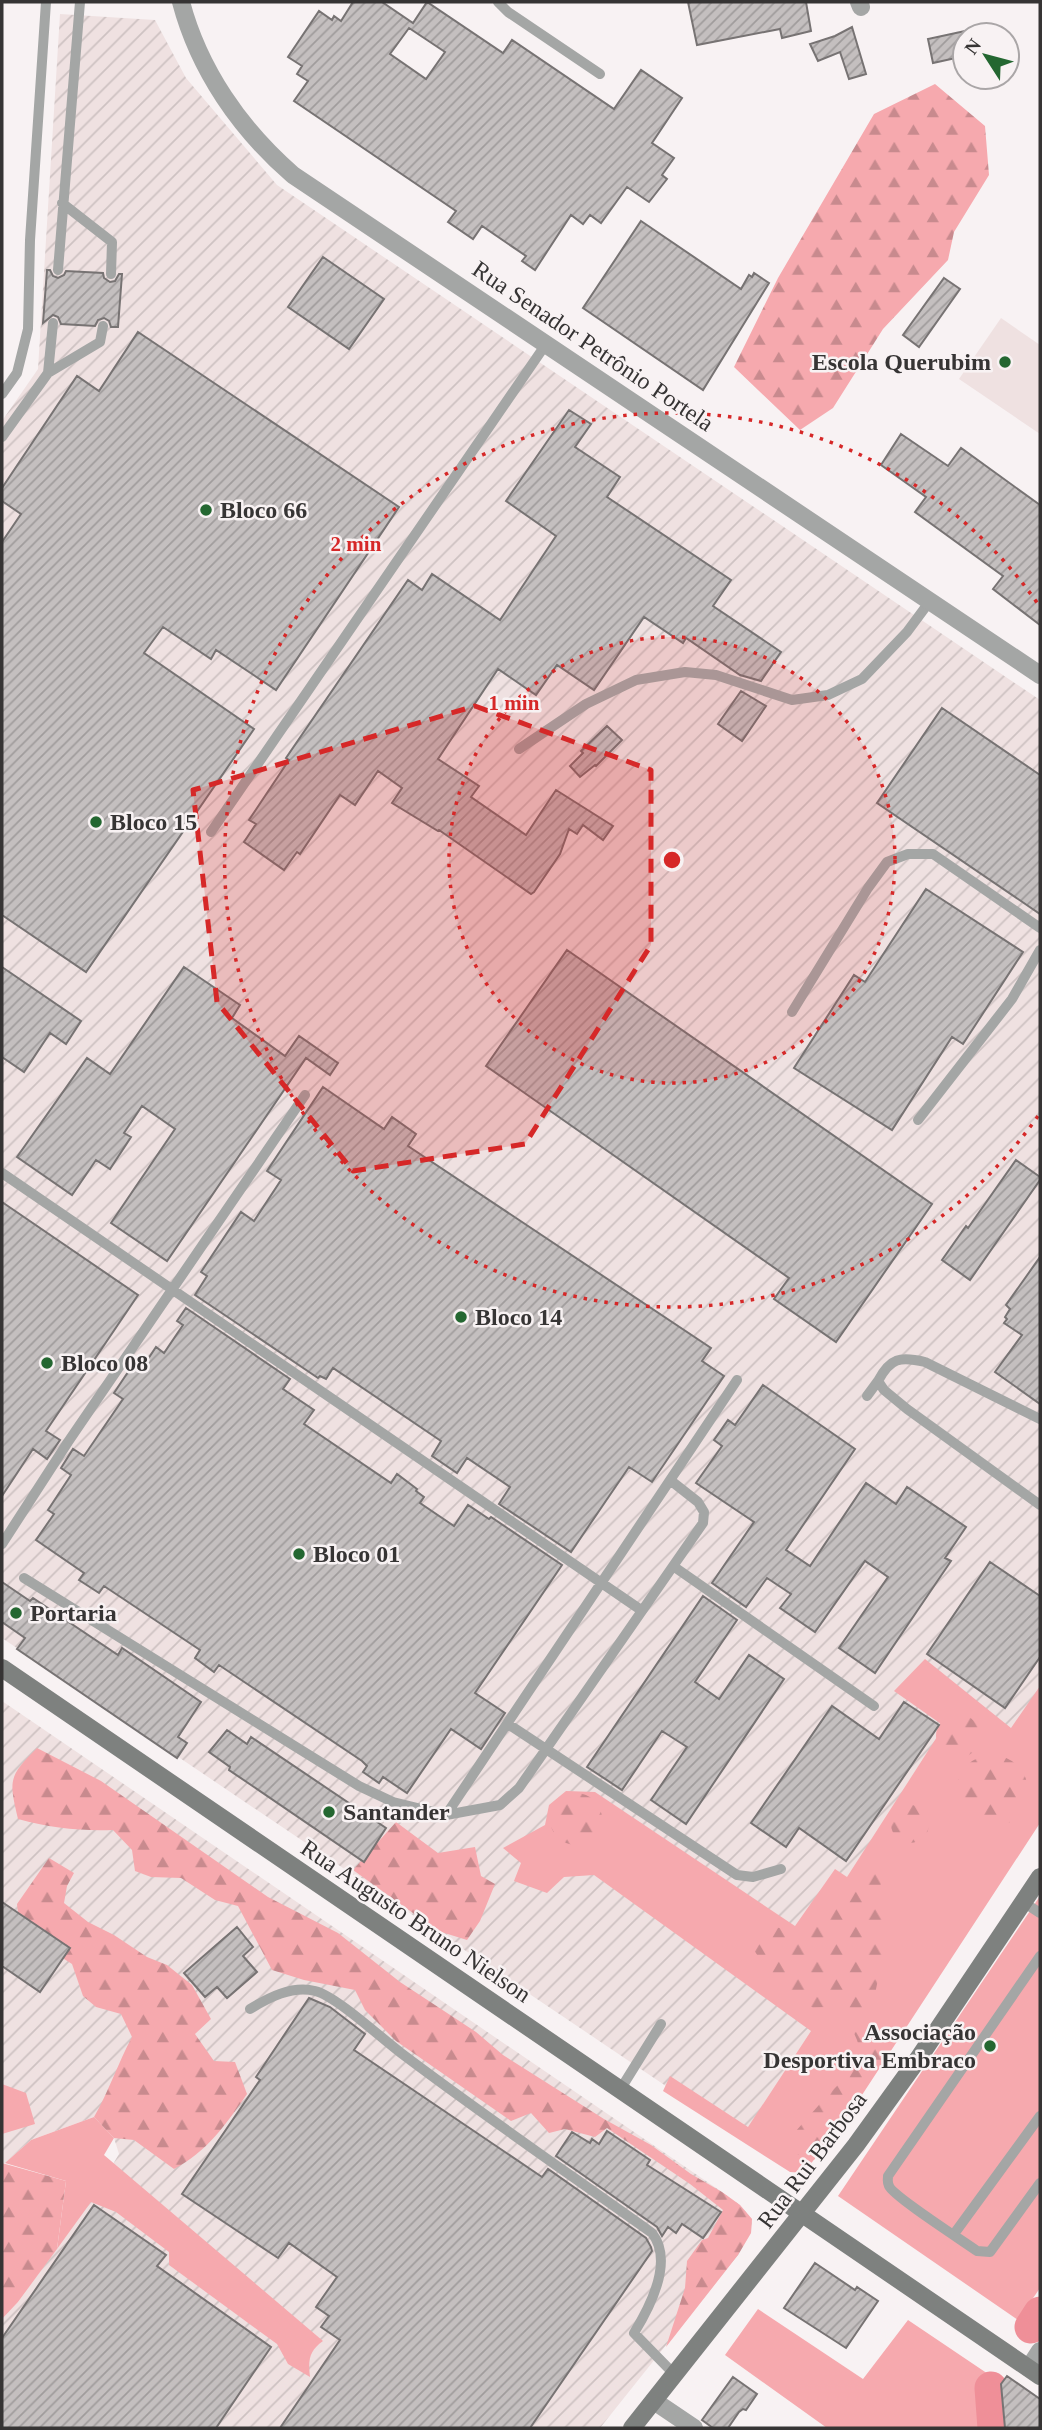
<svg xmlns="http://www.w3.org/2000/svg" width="1042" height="2430" font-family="'Times New Roman',serif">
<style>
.built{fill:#efe1e1}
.industrial{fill:url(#industrial-furrows)}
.grass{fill:#f6a9ae}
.forest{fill:url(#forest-firs)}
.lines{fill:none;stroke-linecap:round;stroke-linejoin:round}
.river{stroke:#ef8f98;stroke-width:33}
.building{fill:url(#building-hatch);stroke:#777373;stroke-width:2;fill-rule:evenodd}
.lane{stroke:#a4a6a5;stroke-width:10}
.street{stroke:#a4a6a5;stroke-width:18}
.secondary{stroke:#7e817f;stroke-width:18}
.marked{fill:#d62828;fill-opacity:0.2;stroke:#d62828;stroke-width:5;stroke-dasharray:14 9;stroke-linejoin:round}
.ring{fill:none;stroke:#d62828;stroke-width:3.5;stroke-dasharray:3.5 7}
.poi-dot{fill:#246731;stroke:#f8f2f3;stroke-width:2.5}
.labels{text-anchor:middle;stroke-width:5;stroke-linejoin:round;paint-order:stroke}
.street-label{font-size:24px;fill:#363434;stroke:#f8f2f3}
.poi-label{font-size:24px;font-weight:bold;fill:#363434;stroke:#f8f2f3;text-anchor:start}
.centre{fill:#d62828;stroke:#f8f2f3;stroke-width:3.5}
.ring-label{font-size:21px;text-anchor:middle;font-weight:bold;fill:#d62828;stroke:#f8f2f3;stroke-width:5;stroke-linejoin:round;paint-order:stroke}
</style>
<defs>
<pattern id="industrial-furrows" width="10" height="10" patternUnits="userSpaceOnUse" patternTransform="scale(1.75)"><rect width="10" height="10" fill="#efe1e1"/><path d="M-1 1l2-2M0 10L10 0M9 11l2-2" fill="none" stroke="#cec2c2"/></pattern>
<pattern id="forest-firs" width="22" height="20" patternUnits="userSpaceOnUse" patternTransform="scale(1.75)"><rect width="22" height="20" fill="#f6a9ae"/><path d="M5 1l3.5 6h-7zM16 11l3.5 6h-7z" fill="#c88a8e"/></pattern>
<pattern id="building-hatch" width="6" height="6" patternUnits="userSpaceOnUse" patternTransform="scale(1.75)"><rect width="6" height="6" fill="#c4bfbf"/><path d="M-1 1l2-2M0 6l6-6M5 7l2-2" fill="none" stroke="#a09c9c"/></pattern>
</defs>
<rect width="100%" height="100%" fill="#f8f2f3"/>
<path class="built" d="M1001,318L1040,345V434L959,379Z"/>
<path class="industrial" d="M60,14L155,20L186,78L277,185L1040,700V1822L786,2167L2,1638V421L38,369Z
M2,1701L722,2192L740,2205L752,2219L751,2233L738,2255L600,2428H2V2319L18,2302L91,2201L119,2154L114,2138L94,2117L31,2140L5,2163H2Z"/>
<path class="grass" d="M925,1659L1011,1728L1040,1686V1823L862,2095L804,2173L790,2172L663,2091L670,2076L748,2127L811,2031L594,1875L564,1877L547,1893L514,1881L521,1863L503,1848L545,1825L549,1805L566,1791L595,1792L795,1926L835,1869L847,1877L944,1726L894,1691Z
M1040,1896V2288L1018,2320L838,2196Z
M2,2084L26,2093L35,2124L2,2134Z
M94,2117L114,2138L104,2155L323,2341C309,2351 308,2360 310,2377L288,2364L277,2344L169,2265V2252L116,2212L91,2202L57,2249L66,2181L5,2163L31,2140Z
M758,2309L863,2379L908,2320L1000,2382L1004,2428H827L725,2355Z"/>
<path class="forest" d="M935,84L985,126L989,175L954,232L948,260L883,329L833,408L800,430L734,367L778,278L874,114Z
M936 1736a22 22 0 1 1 44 0a22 22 0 1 1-44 0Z
M37,1748L101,1781L268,1897L338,1933L400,1982L476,2032L503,2055L604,2119L651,2145L691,2174L722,2192L740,2205L752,2219L751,2233L738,2255L666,2347L685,2288L687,2261L702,2240L708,2238L723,2210L690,2184L607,2128L595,2137L565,2129L549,2133L531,2113L511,2121L396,2041L365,2010L355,1990L304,1980L272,1970L238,1906L215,1900L181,1878L151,1877L135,1871L132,1850L113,1830C79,1831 50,1828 18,1819C9,1780 8,1777 37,1748Z
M956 1791a36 36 0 1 1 72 0a36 36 0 1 1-72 0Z
M550 1819a26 26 0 1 1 52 0a26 26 0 1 1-52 0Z
M891 1824a19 19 0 1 1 38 0a19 19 0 1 1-38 0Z
M396,1822L438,1853L475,1847L481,1876L495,1884L480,1921L467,1940L438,1931L353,1870Z
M49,1858L74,1873L67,1886L64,1903L88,1922L114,1935L147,1957L167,1965L192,1985L211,2019L195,2034L214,2061L235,2062L247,2094C227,2123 206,2153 174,2169L134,2140L114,2138L94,2117C109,2091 118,2063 132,2037L121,2014L96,2007L83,1996L72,1964L20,1931L17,1904Z
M880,1866L884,1950L875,1994L864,2004L868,2031L889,2054L814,2160L790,2152L795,2132L826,2097L863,2060L857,2040L842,2006L813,2008L773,1980L754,1950L755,1923L805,1933L840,1887Z
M2,2163L66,2181L57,2249L18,2302L2,2319Z"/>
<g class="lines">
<path class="river" d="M1031,2327L1040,2313
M991,2388L994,2428"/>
</g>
<path class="building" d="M353,2H382L413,23L427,2L503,53L512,40L614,109L641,70L682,98L652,143L674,158L662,175L667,179L649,202L627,187L601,223L590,215L583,224L571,215L535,270L522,261L526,256L482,226L473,239L448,222L456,211L294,101L308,81L297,74L302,66L288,57L319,11L332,20L334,16L341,21ZM409,28L445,52L426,79L390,54Z
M688,2H806L811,31L782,38L780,29L697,45Z
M852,27L866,74L849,79L840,52L818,61L810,44L835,36Z
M965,31V56L933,63L928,39Z
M641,221L741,289L749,275L752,277L754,273L769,283L703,390L583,308Z
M323,257L384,299L349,349L288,307Z
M47,270H50L53,276L58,278L64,275L66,271L103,273L104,278L110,282L115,281L119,274H122L118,327H111L109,321L104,318L98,320L95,326L61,324L58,317L53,315L43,323Z
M944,278L960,289L919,347L903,335Z
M138,332L399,507L276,690L216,650L211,659L163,627L144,653L254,729L86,972L2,915V542L21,514L2,501V488L77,376L99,391Z
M569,410L591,424L575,447L620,477L607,497L731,580L713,606L781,652L761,681L740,675L686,638L683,643L644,617L594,690L557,665L536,695L498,669L438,759L479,786L471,797L526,835L556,790L613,826L603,840L583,825L577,834L569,829L560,854L534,892L531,894L439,830L438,831L392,803L402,788L378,771L355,805L340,795L300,854L297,852L284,870L244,842L256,824L249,820L289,760L286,758L408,580L422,590L432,574L500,620L556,536L506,501Z
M901,434L948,466L961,448L1040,505V625L993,589L1003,576L915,512L926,497L881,465Z
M741,691L766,706L742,741L718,724Z
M942,708L1040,775V914L877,803Z
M607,726L622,740L596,766L595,765L580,777L570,766L583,753L581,751Z
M926,889L1023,952L963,1044L952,1037L892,1130L794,1068L854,975L865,982Z
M567,950L932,1204L836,1342L774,1299L789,1278L486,1066Z
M2,967L81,1021L66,1044L50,1033L24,1072L2,1057Z
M184,967L240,1005L232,1018L285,1056L299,1036L338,1063L330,1075L306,1058L167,1261L111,1223L175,1129L142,1106L124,1133L131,1137L110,1169L96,1160L72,1195L17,1157L87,1058L110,1074Z
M323,1087L384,1129L392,1117L416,1134L408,1146L711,1348L702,1361L724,1376L652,1482L629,1467L571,1552L499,1504L510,1487L467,1458L457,1473L432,1456L441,1441L333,1368L326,1379L320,1376L318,1378L195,1295L207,1276L201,1272L241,1212L254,1221L281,1180L267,1171Z
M1016,1160L1040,1177V1180L970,1280L942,1260L966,1226L968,1228Z
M2,1202L138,1295L46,1431L60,1440L47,1459L33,1449L2,1496Z
M1040,1257V1404L995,1372L1022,1335L1004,1323L1007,1319L1005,1317L1010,1309L1006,1305Z
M186,1308L290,1379L283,1389L314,1410L304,1424L391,1483L397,1474L417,1489L416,1491L424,1497L420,1503L454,1526L468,1505L489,1519L491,1517L562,1565L475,1693L505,1713L481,1749L451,1729L407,1793L383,1777L379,1783L363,1772L367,1766L362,1761L219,1665L214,1672L195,1658L200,1650L104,1586L99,1593L79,1580L84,1573L36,1540L54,1514L48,1510L71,1475L61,1468L73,1449L84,1456L123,1399L114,1393L132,1366L140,1371L156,1347L164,1353L183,1325L177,1321Z
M763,1385L855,1449L786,1550L810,1566L866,1483L896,1504L907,1487L966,1527L945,1558L951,1561L875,1673L839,1648L888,1577L865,1561L815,1632L780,1608L791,1594L767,1578L746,1607L712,1583L754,1522L696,1483L722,1446L714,1440L728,1420L735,1425Z
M990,1562L1040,1596V1657L1005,1708L927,1654Z
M2,1582L30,1601L33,1598L118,1655L122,1648L201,1702L178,1737L187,1743L177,1758L17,1649L25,1638L2,1622Z
M703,1596L737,1620L695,1682L719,1699L749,1655L784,1679L686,1824L651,1800L687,1747L662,1731L622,1790L587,1767Z
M904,1702L939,1725L846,1861L799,1828L786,1847L751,1823L832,1706L879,1739Z
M227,1730L247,1744L251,1737L386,1828L364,1862L229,1770L230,1767L209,1752Z
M2,1902L70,1948L40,1992L2,1966Z
M237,1927L253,1947L243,1956L257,1972L227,1998L217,1987L205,1997L184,1973Z
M309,1998L330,2007L365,2034L354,2050L542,2177L548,2169L646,2238L651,2247L652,2251L530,2428H280L340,2340L321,2327L329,2316L316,2307L337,2277L289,2243L278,2258L182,2194L260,2080L256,2077Z
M607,2131L650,2160L647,2165L721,2212L703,2238L682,2224L676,2233L668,2227L662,2236L657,2227L556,2156L572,2132L590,2143L592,2139L599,2144Z
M94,2205L166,2255L157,2266L271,2347L216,2428H2V2338Z
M815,2263L855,2290L857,2287L878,2301L846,2348L784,2308Z
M1007,2376L1040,2399V2428H1005L1001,2384Z
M733,2377L757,2394L746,2410L743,2409L739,2412L728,2428H713L702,2420Z"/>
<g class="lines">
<path class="lane" d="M498,2L508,12L600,74
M62,203L112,242L111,274
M58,270L80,2
M48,373L100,342L103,326
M2,394L17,373L28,329L30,240L46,2
M2,437L48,373L53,323
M519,749L586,704L636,680L685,672L716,675L792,700L828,695L862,679L907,632L930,601
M211,832L546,344
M792,1012L868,888L887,862L908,854H933L1040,928
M918,1120L1012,999L1040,950
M2,1173L641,1610
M867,1396L878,1381
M1040,1419L925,1362C900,1356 890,1358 878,1381L884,1390L907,1409L1040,1505
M2,1544L68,1442L305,1095
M673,1566L874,1706
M24,1578L359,1786L393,1802L446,1815L500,1805L519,1788L703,1523L704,1512L698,1502L670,1480
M508,1724L737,1875L753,1877L781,1869
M446,1815L737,1380
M1023,1902L1040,1913
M1040,1956L888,2176C888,2180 887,2182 889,2186C893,2196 963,2241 977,2251L990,2252L1040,2183
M250,2009C268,1998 292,1985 315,1991C336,1996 381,2038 401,2053C483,2115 568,2173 652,2233C674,2261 650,2307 634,2333L675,2375
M620,2090L661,2024
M954,2234L1040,2116"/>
<path class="street" d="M181,2C199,70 240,129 293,175L1040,675
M859,2L861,7
M1029,2368L1040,2351
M654,2401L694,2428"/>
<path class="secondary" d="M2,1668L1040,2376
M632,2428L856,2145L916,2062L1040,1877"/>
</g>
<path class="marked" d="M475,706L651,770V945L525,1144L353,1171L217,1002L193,790Z"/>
<circle cx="672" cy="860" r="223" fill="#d62828" fill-opacity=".12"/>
<g class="ring">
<circle cx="672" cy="860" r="223"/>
<path d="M1038 1116A447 447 0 1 1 1038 604"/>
</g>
<g class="poi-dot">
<circle cx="1005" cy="362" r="7"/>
<circle cx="206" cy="510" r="7"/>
<circle cx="96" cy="822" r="7"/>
<circle cx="461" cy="1317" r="7"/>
<circle cx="47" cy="1363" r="7"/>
<circle cx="299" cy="1554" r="7"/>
<circle cx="16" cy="1613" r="7"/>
<circle cx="329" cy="1812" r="7"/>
<circle cx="990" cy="2046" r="7"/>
</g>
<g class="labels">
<g class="street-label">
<text transform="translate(593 346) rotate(34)" y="8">Rua Senador Petrônio Portela</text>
<text transform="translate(416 1921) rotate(34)" y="8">Rua Augusto Bruno Nielson</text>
<text transform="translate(812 2160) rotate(-53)" y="8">Rua Rui Barbosa</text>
</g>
<g class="poi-label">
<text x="991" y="370" text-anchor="end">Escola Querubim</text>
<text x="220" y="518">Bloco 66</text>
<text x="110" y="830">Bloco 15</text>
<text x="475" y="1325">Bloco 14</text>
<text x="61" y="1371">Bloco 08</text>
<text x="313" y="1562">Bloco 01</text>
<text x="30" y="1621">Portaria</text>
<text x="343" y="1820">Santander</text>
<text x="976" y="2040" text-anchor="end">Associação<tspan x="976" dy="28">Desportiva Embraco</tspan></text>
</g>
</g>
<circle cx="672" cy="860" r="10" class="centre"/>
<g class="ring-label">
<text x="356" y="551">2 min</text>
<text x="514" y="710">1 min</text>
</g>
<rect width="1042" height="2430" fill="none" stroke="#363434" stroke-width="7"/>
<g transform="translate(986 56) rotate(306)"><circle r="33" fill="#f8f2f3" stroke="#aaa6a7" stroke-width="2"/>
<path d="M0-5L12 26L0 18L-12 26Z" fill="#246731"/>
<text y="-10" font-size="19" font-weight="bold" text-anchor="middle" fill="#363434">N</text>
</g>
</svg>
